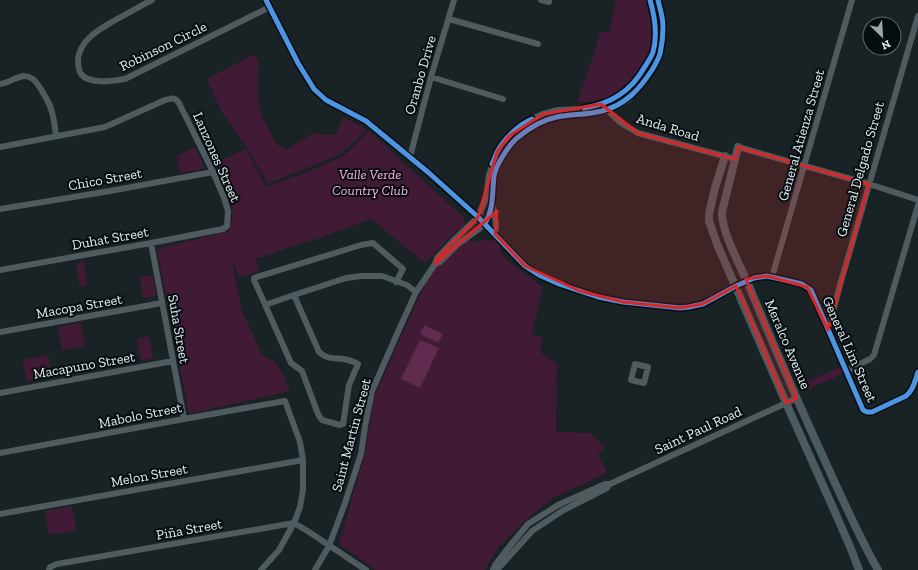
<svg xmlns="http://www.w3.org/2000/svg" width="918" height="570" font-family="'Zilla Slab',serif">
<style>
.green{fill:#411a35}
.water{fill:#5f2b4e}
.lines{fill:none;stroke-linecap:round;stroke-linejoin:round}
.minor{stroke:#4f5b5e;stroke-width:6}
.major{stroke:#4c5b60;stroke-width:8}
.cycleway-casing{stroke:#060d10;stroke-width:8}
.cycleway{stroke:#4d94e3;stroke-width:5}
.marked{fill:#d62828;fill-opacity:0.2;stroke:#d62828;stroke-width:3;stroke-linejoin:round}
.labels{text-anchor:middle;stroke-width:4;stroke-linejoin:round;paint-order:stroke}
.street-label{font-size:14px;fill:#e2eef1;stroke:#060d10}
.park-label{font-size:14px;font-style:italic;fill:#fcb3df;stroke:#060d10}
</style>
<rect width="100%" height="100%" fill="#192225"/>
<path class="green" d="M616,0H649C651,13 654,27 652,40C647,67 627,94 599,100C592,102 585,102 577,102L594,54L600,32H609Z
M255,54L259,63L258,80V101L263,118L277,145L287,149L314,133L323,135L336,134L344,117L367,130L341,154L268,184L247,148L221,111L207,79Z
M369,131L464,218L465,224L462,228L453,234L425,263L371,219L314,240L307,241L260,258L259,257L254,259H256L259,271L239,278L235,266H233L242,311L262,355L275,362L285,378L290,391L189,414L157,249L230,231L233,208L217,162L246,149L266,187L312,170L343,156Z
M195,147L204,166L203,169L180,173L177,156Z
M498,240L501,253L507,260L543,287L532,334L543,338L540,352L557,364L556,432L591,433L605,448L598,454L607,473L553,498L527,519L500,545L485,570H376L339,544L366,450L374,397L419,297L430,275L441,262L465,241Z
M84,262L87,285L80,287L76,264Z
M153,275L156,296L143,298L140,277Z
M81,323L85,346L62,350L58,327Z
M149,336L153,358L141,361L137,339Z
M48,355L52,377L27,381L23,360Z
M840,367L843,374L804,391L801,384Z
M72,506L76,530L49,535L45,511Z"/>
<path class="water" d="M424,325L443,334L438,343L420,334Z
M420,340L439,348L420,388L401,379Z"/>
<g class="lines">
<path class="minor" d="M152,0C140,6 129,13 117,19C107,25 97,30 89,38C83,44 79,51 78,59C78,64 78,70 81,74C90,85 113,81 125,79L270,7
M266,0L298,63L314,89L326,100L366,121L429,173L478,217L525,266L539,275L559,284L598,297L623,302L680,308L689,307L703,304L736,286L754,278L767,276L802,284L811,290L863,410L867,412H872L906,396C914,390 915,380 918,372
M541,0L549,2
M449,19L538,44
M431,77L503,99
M0,84C8,83 16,77 24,76C27,76 30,77 33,79C38,83 49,102 51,109C54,117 55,127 56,136
M605,108L621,123L638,133L735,159
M0,147L105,127L165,100C172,98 175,97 179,103L213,172L224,198L228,211L227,226L223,229L151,243L0,270
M738,147L869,184L918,200
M410,157L431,77L454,0
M493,206L496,224L495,234
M0,209L110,191L213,172
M151,243L184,419
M435,264L440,262L458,244L479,229L485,223L489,217L492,202L495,175L502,158L516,139L529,128L542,121L557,117L600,112L607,110L628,100L644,83L656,62L660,54L663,28L662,17L658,0
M772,277L852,0
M294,295L319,352C329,361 337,357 348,360C352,361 355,362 358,364L349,385L343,424L340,425L322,420L318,414L302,371L291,363L254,280V278L361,245L373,243L402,268L403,269L396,282
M265,305L294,295L346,278L362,276H382L407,285L416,292
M828,330L840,285L918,16
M0,332L162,303
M635,364L648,367L644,383L631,380Z
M846,371L870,359L874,355L918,205
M0,393L173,361
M0,453L184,419L285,401L300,442L303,460V490L300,507L294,523L279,550L261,570
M0,514L303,460
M49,570L50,567L57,564L294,523L306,530L366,570
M315,570L329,546L344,506L361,454L365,427L372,391L397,334L416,292L435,264L437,258L452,242L478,217L486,198L489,175L497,152L509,136L528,121L543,114L558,110L582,109L601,104L611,100L623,93L635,82L642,72L653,52L655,37V18L650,0
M493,570L495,565L505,552L528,524L558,505L605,484H610L797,398
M497,570L532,531L562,511L607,488L610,484"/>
<path class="major" d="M738,147L722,212C721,231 741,267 749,286C773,344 798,403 825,461C842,498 858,535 878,570
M725,156L715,188L709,214V221L717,244L786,403L834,510L851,549L859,570"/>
<g class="cycleway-casing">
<path id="cycleway" d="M266,0L298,63L314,89L326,100L366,121L429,173L478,217L525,266L539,275L559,284L598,297L623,302L680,308L689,307L703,304L736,286L754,278L767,276L802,284L811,290L863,410L867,412H872L906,396C914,390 915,380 918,372
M584,108C610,104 631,91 644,68C647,63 651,58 653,52C658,34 655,17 650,0
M492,164C494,161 495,156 497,152C504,139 518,125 532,119
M485,223C494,209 492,193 494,176C496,165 508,146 517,138C529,128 541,120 557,117C572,114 587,115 602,111C625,105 639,90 652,70C655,65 658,60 660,54C662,45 663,35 663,27C663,17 660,9 658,0"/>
</g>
<use href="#cycleway" class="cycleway"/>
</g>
<path class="marked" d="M601,104L638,133L735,159L738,147L869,184L828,330L807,287L767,276L746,279L797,398L786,403L736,286L703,304L680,308L623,302L580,291L525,266L495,234L497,211L435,264L437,258L478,217L497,152L509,136L543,114Z"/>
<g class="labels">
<g class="street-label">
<text transform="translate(163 46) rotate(-26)" y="5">Robinson Circle</text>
<text transform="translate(420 75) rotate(-74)" y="5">Oranbo Drive</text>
<text transform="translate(668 127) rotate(17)" y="5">Anda Road</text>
<text transform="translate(801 135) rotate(-74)" y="5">General Atienza Street</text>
<text transform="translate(217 157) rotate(66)" y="5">Lanzones Street</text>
<text transform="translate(860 169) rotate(-74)" y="5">General Delgado Street</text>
<text transform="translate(105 179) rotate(-10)" y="5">Chico Street</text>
<text transform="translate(110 238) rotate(-10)" y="5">Duhat Street</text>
<text transform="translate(79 306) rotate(-10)" y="5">Macopa Street</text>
<text transform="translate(179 329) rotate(80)" y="5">Suha Street</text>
<text transform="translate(788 344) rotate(67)" y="5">Meralco Avenue</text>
<text transform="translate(850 349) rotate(66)" y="5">General Lim Street</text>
<text transform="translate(84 365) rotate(-10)" y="5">Macapuno Street</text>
<text transform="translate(140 415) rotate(-11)" y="5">Mabolo Street</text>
<text transform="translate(698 430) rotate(-25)" y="5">Saint Paul Road</text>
<text transform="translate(351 435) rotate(-75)" y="5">Saint Martin Street</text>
<text transform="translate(149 475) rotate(-10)" y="5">Melon Street</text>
<text transform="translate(189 529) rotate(-10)" y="5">Piña Street</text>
</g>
<g class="park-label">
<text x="370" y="179">Valle Verde<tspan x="370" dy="16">Country Club</tspan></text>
</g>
</g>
<g transform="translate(882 36) rotate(155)"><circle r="19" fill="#060d10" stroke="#5e676a"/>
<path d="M0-3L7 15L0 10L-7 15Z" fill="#9ca7aa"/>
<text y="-6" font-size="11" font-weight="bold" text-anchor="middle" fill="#e2eef1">N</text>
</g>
</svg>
